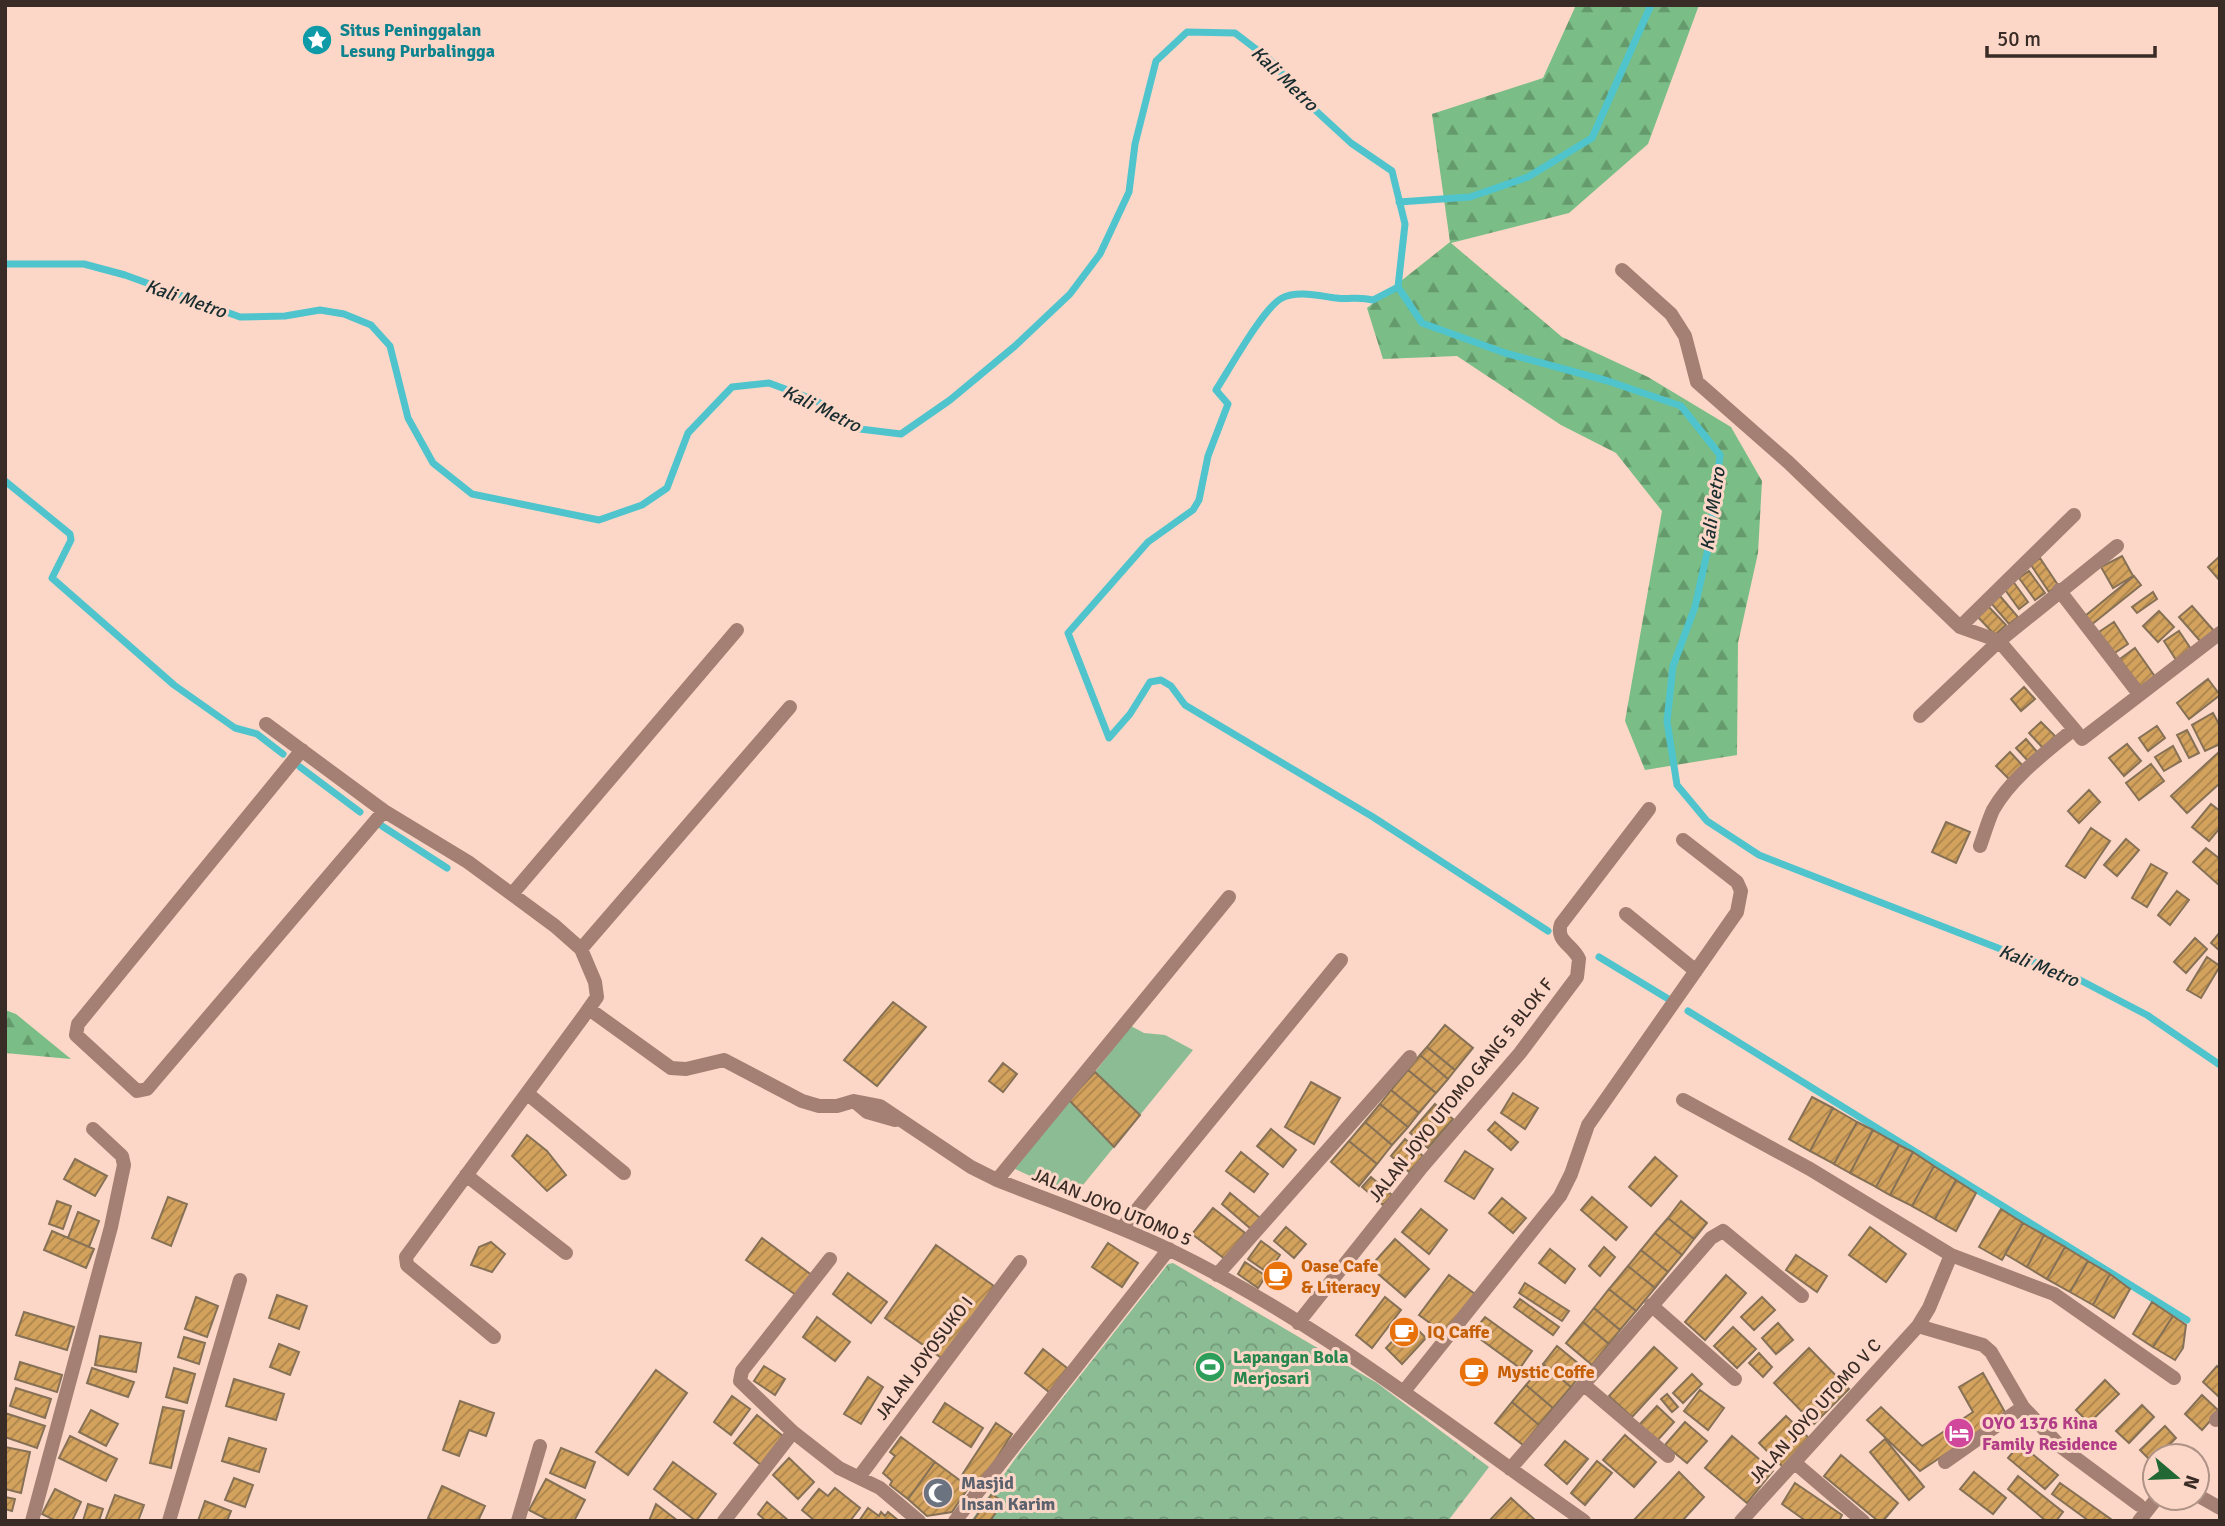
<svg xmlns="http://www.w3.org/2000/svg" width="2225" height="1526" font-family="Signika,sans-serif">
<style>
.grass{fill:#8cbc94}
.forest{fill:url(#forest-firs)}
.park{fill:url(#park-crowns)}
.lines{fill:none;stroke-linecap:round;stroke-linejoin:round}
.stream{stroke:#4fc4cd;stroke-width:7}
.building{fill:url(#building-hatch);stroke:#867156;stroke-width:2}
.street{stroke:#a38073;stroke-width:14}
.labels{text-anchor:middle;stroke-width:6;stroke-linejoin:round;paint-order:stroke}
.culture-label{font-size:18px;font-weight:bold;fill:#0d838f;stroke:#fcd7c7;text-anchor:start}
.street-label{font-size:18px;fill:#392b25;stroke:#fcd7c7}
.food-label{font-size:18px;font-weight:bold;fill:#c56008;stroke:#fcd7c7;text-anchor:start}
.leisure-label{font-size:18px;font-weight:bold;fill:#27864d;stroke:#fcd7c7;text-anchor:start}
.hotel-label{font-size:18px;font-weight:bold;fill:#b23c85;stroke:#fcd7c7;text-anchor:start}
.worship-label{font-size:18px;font-weight:bold;fill:#5b616d;stroke:#fcd7c7;text-anchor:start}
.water-label{font-size:19px;font-style:italic;fill:#182d2f;stroke:#fcd7c7}
</style>
<defs>
<pattern id="forest-firs" width="22" height="20" patternUnits="userSpaceOnUse" patternTransform="scale(1.75)"><rect width="22" height="20" fill="#7abd86"/><path d="M5 1l3.5 6h-7zM16 11l3.5 6h-7z" fill="#659a6d"/></pattern>
<pattern id="park-crowns" width="20" height="18" patternUnits="userSpaceOnUse" patternTransform="scale(1.75)"><rect width="20" height="18" fill="#8cbc94"/><path d="M2 6a3 3 0 1 1 6 0M12 15a3 3 0 1 1 6 0" fill="none" stroke="#739979"/></pattern>
<pattern id="building-hatch" width="6" height="6" patternUnits="userSpaceOnUse" patternTransform="scale(1.75)"><rect width="6" height="6" fill="#d3a25d"/><path d="M-1 1l2-2M0 6l6-6M5 7l2-2" fill="none" stroke="#ac844d"/></pattern>
</defs>
<rect width="100%" height="100%" fill="#fcd7c7"/>
<path class="grass" d="M1131,1026L1144,1033L1165,1035L1193,1050L1140,1115L1095,1072Z
M1069,1100L1114,1147L1074,1196L1015,1169Z"/>
<path class="forest" d="M1576,5H1699L1648,144L1569,213L1451,243L1562,337L1648,377L1731,427L1762,481L1758,553L1738,643L1737,755L1645,770L1625,721L1662,511L1616,453L1561,425L1457,356L1383,359L1367,308L1450,242L1432,114L1543,78Z
M5,1010L16,1014L71,1059L5,1053Z"/>
<path class="park" d="M1173,1263L1377,1383L1489,1467L1448,1521H971L1020,1452L1168,1264Z"/>
<g class="lines">
<path class="stream" d="M1399,202L1470,197L1528,177L1592,138L1651,5
M5,264H84L125,275L240,317L285,316L320,310L344,314L371,325L390,346L408,418L433,463L472,494L599,520L642,505L667,488L688,433L732,387L769,383L815,400L860,429L901,434L950,400L1015,346L1070,294L1100,254L1129,192L1135,144L1156,61L1187,32L1235,33L1269,59L1314,109L1351,143L1392,171L1405,224L1398,287L1422,323L1505,353L1608,381L1681,406L1720,455L1709,544L1695,607L1673,666L1667,721L1677,785L1707,821L1759,855L2078,979L2147,1015L2220,1065
M1398,287L1373,300C1357,296 1351,300 1336,298C1320,296 1297,290 1282,298C1263,308 1229,370 1216,390L1228,404L1208,456L1199,500L1193,510L1148,542L1068,633L1109,738L1130,714L1150,682L1161,680L1171,686L1185,705L1373,817L1548,931
M5,481L70,534L71,540L52,578L174,685L235,728L257,734L283,754
M300,767L360,812
M382,826L447,868
M1599,957L1670,1000
M1688,1011L2187,1320"/>
</g>
<path class="building" d="M2122,556L2133,576L2113,588L2101,567Z
M2220,556V581L2208,567Z
M2040,558L2058,585L2049,592L2031,565Z
M2029,571L2045,593L2035,600L2019,578Z
M2134,576L2141,585L2091,625L2085,616Z
M2012,580L2028,602L2019,609L2003,587Z
M2153,592L2157,599L2137,613L2132,607Z
M2000,596L2018,617L2009,624L1991,603Z
M1986,604L2006,625L1995,635L1975,614Z
M2192,606L2214,631L2201,642L2179,617Z
M2159,611L2174,627L2158,642L2143,626Z
M2114,622L2128,644L2113,654L2099,632Z
M2179,631L2193,652L2178,663L2164,641Z
M2135,648L2156,678L2141,689L2120,659Z
M2208,679L2220,695L2189,719L2177,703Z
M2024,687L2035,699L2021,711L2011,699Z
M2213,713L2220,726V744L2205,751L2192,725Z
M2041,722L2055,736L2043,748L2029,733Z
M2157,726L2165,738L2148,751L2139,738Z
M2187,730L2199,753L2189,758L2177,735Z
M2026,739L2038,753L2029,762L2016,748Z
M2127,744L2141,761L2124,776L2109,758Z
M2173,746L2181,761L2164,771L2155,757Z
M2220,751V783L2187,813L2171,796Z
M2010,752L2024,767L2010,780L1996,766Z
M2151,764L2164,781L2139,800L2126,783Z
M2089,790L2100,802L2079,823L2068,811Z
M2211,804L2220,811V828L2209,841L2192,827Z
M1946,822L1970,832L1956,863L1932,852Z
M2091,828L2110,841L2085,878L2066,866Z
M2126,839L2139,850L2117,876L2104,865Z
M2206,848L2220,859V886L2193,862Z
M2151,864L2167,873L2147,907L2132,898Z
M2177,891L2189,900L2170,925L2158,915Z
M2220,932V951L2211,943Z
M2195,938L2207,949L2186,973L2174,962Z
M2207,957L2220,966L2201,998L2187,990Z
M893,1002L926,1027L877,1086L844,1060Z
M1445,1025L1473,1048L1455,1070L1427,1047Z
M1427,1047L1455,1070L1448,1079L1420,1055Z
M1420,1055L1448,1079L1436,1093L1408,1070Z
M1003,1063L1017,1074L1003,1092L989,1081Z
M1408,1070L1436,1093L1419,1113L1391,1090Z
M1095,1072L1140,1115L1114,1147L1069,1100Z
M1311,1082L1340,1098L1314,1144L1285,1127Z
M1391,1090L1419,1113L1408,1127L1380,1104Z
M1513,1093L1538,1108L1525,1129L1501,1113Z
M1812,1097L1833,1108L1810,1151L1789,1139Z
M1380,1104L1408,1127L1392,1145L1365,1122Z
M1435,1104L1453,1119L1428,1148L1410,1133Z
M1833,1108L1857,1122L1834,1164L1810,1151Z
M1365,1122L1392,1145L1377,1164L1349,1141Z
M1495,1122L1518,1142L1511,1150L1488,1130Z
M1857,1122L1873,1130L1850,1173L1834,1164Z
M1271,1129L1296,1150L1283,1167L1257,1146Z
M1873,1130L1899,1145L1876,1187L1850,1173Z
M527,1135L547,1151L566,1175L547,1191L512,1156Z
M1405,1139L1423,1156L1409,1172L1391,1156Z
M1349,1141L1377,1164L1359,1186L1331,1162Z
M1899,1145L1913,1152L1890,1195L1876,1187Z
M1465,1151L1493,1169L1474,1199L1445,1181Z
M1241,1152L1268,1174L1254,1192L1226,1171Z
M1913,1152L1934,1166L1912,1206L1890,1195Z
M1655,1157L1677,1176L1651,1206L1629,1187Z
M75,1159L107,1176L95,1196L64,1179Z
M1934,1166L1956,1180L1935,1219L1912,1206Z
M1371,1177L1392,1195L1383,1205L1362,1187Z
M1956,1180L1976,1193L1956,1231L1935,1219Z
M1230,1193L1260,1218L1251,1229L1222,1204Z
M168,1197L187,1204L171,1246L152,1238Z
M1592,1197L1627,1227L1616,1240L1581,1210Z
M1502,1198L1526,1218L1513,1233L1489,1213Z
M57,1201L71,1206L63,1229L49,1224Z
M1681,1201L1707,1223L1694,1239L1668,1218Z
M1213,1208L1245,1233L1225,1259L1192,1234Z
M1421,1209L1447,1230L1429,1254L1402,1232Z
M2001,1209L2023,1223L2002,1260L1979,1247Z
M78,1212L99,1221L89,1247L68,1238Z
M1668,1218L1694,1239L1682,1255L1655,1233Z
M2023,1223L2044,1235L2027,1267L2005,1254Z
M1286,1227L1306,1244L1294,1258L1274,1241Z
M1870,1227L1906,1254L1886,1282L1849,1255Z
M52,1231L94,1249L86,1268L44,1250Z
M1655,1233L1682,1255L1668,1272L1641,1250Z
M2044,1235L2065,1247L2047,1279L2027,1267Z
M762,1238L813,1276L796,1295L746,1260Z
M1395,1239L1429,1269L1405,1297L1370,1267Z
M1261,1241L1280,1255L1268,1273L1248,1259Z
M491,1242L505,1254L492,1272L471,1265L479,1247Z
M1108,1243L1138,1263L1122,1287L1092,1267Z
M936,1245L994,1286L943,1359L885,1318Z
M1604,1247L1615,1257L1600,1276L1589,1266Z
M2065,1247L2088,1261L2070,1292L2047,1279Z
M1550,1249L1575,1269L1565,1283L1539,1263Z
M1641,1250L1668,1272L1655,1288L1628,1266Z
M1796,1255L1827,1276L1817,1292L1786,1270Z
M2088,1261L2110,1274L2093,1305L2070,1292Z
M1245,1262L1266,1276L1258,1288L1238,1274Z
M1628,1266L1655,1288L1636,1311L1609,1289Z
M848,1273L887,1302L871,1323L833,1294Z
M2110,1274L2130,1289L2114,1318L2093,1305Z
M1449,1275L1475,1294L1445,1334L1419,1315Z
M1726,1275L1746,1293L1705,1340L1685,1322Z
M1525,1283L1569,1311L1562,1321L1519,1293Z
M1609,1289L1636,1311L1620,1330L1594,1308Z
M277,1295L307,1306L299,1329L269,1318Z
M196,1297L218,1306L207,1337L185,1329Z
M1385,1297L1401,1310L1372,1348L1356,1335Z
M1762,1297L1775,1310L1754,1330L1741,1317Z
M1520,1299L1559,1327L1553,1335L1514,1307Z
M2152,1302L2173,1316L2153,1347L2133,1334Z
M1594,1308L1620,1330L1609,1344L1583,1322Z
M24,1312L74,1327L67,1350L16,1335Z
M2173,1316L2186,1325L2183,1348L2175,1360L2153,1347Z
M817,1317L850,1342L835,1361L803,1337Z
M1485,1317L1532,1351L1520,1368L1472,1333Z
M1410,1322L1426,1338L1402,1364L1386,1348Z
M1583,1322L1609,1344L1592,1365L1566,1343Z
M1778,1323L1793,1340L1776,1354L1762,1338Z
M1733,1327L1756,1349L1737,1368L1714,1346Z
M100,1336L141,1343L136,1372L95,1365Z
M184,1337L205,1343L199,1364L178,1357Z
M279,1344L299,1352L290,1375L270,1367Z
M1557,1346L1585,1369L1571,1387L1543,1364Z
M1654,1347L1677,1368L1632,1417L1609,1396Z
M1809,1348L1849,1389L1814,1424L1774,1383Z
M1043,1349L1067,1368L1049,1392L1025,1373Z
M1759,1353L1772,1367L1763,1377L1749,1363Z
M20,1362L62,1375L57,1392L15,1379Z
M1543,1364L1571,1387L1553,1408L1526,1385Z
M764,1366L785,1379L775,1395L754,1381Z
M2217,1366L2220,1369V1398L2203,1382Z
M92,1368L134,1382L128,1397L87,1383Z
M174,1368L195,1374L187,1403L166,1397Z
M656,1370L687,1393L628,1475L596,1452Z
M1983,1373L2006,1414L1920,1471L1867,1420L1881,1407L1922,1446L1973,1412L1959,1387Z
M1692,1374L1702,1384L1683,1403L1673,1393Z
M868,1377L883,1387L861,1424L844,1414Z
M234,1379L284,1394L276,1420L226,1406Z
M2105,1380L2119,1394L2089,1423L2076,1410Z
M1526,1385L1553,1408L1539,1425L1512,1402Z
M16,1388L51,1399L45,1418L10,1406Z
M1700,1390L1724,1408L1708,1430L1684,1411Z
M1667,1394L1678,1407L1672,1412L1661,1399Z
M2202,1395L2219,1411L2202,1430L2185,1414Z
M732,1396L750,1409L731,1435L714,1422Z
M460,1401L494,1413L486,1436L469,1430L459,1456L443,1450Z
M1512,1402L1539,1425L1523,1445L1495,1423Z
M945,1403L983,1428L971,1447L933,1422Z
M2142,1405L2154,1417L2129,1443L2116,1431Z
M1657,1406L1674,1422L1656,1442L1639,1425Z
M163,1407L184,1411L171,1468L150,1463Z
M91,1410L118,1424L106,1446L79,1432Z
M5,1413L45,1426L37,1448L5,1437Z
M757,1415L784,1437L761,1465L734,1443Z
M1786,1416L1812,1441L1785,1469L1759,1443Z
M1685,1422L1707,1441L1687,1463L1665,1445Z
M996,1423L1012,1434L979,1486L962,1475Z
M2165,1426L2176,1438L2152,1462L2140,1450Z
M1625,1435L1656,1462L1634,1487L1603,1460Z
M70,1436L117,1459L106,1481L59,1458Z
M1732,1436L1773,1471L1747,1503L1705,1468Z
M901,1437L935,1462L908,1499L890,1485L892,1481L883,1473L895,1456L890,1452Z
M229,1438L266,1449L259,1472L222,1461Z
M1885,1439L1924,1487L1909,1500L1870,1452Z
M1565,1441L1588,1459L1567,1484L1545,1465Z
M2020,1444L2058,1475L2045,1489L2008,1458Z
M5,1447L30,1452L21,1493L5,1489Z
M561,1448L595,1462L585,1488L550,1473Z
M1841,1455L1898,1503L1883,1521H1878L1824,1476Z
M789,1458L814,1482L798,1499L773,1475Z
M1597,1461L1612,1473L1585,1505L1571,1493Z
M673,1462L716,1494L696,1521L654,1489Z
M935,1462L969,1487L952,1512L927,1516L908,1499Z
M1679,1472L1704,1497L1682,1521H1633Z
M1974,1472L2006,1498L1993,1514L1960,1489Z
M2018,1476L2063,1512L2056,1521H2046L2008,1489Z
M234,1478L253,1485L245,1507L225,1500Z
M546,1479L585,1500L574,1521H550L529,1510Z
M1795,1483L1842,1515L1839,1521H1806L1782,1504Z
M2060,1483L2112,1520L2089,1521L2052,1494Z
M442,1486L485,1506L478,1521H434L428,1518Z
M835,1488L860,1508L850,1521H815L802,1510L819,1489L828,1496Z
M55,1489L81,1502L72,1521H56L42,1514Z
M992,1494L1003,1502L990,1521H973Z
M115,1495L144,1505L138,1521H105Z
M5,1497L15,1499L12,1511L5,1509Z
M1511,1498L1536,1521H1489Z
M205,1501L231,1511L227,1521H198Z
M767,1502L789,1521H766L758,1514Z
M88,1504L103,1509L99,1521H83Z
M656,1504L678,1521H649Z
M868,1508L879,1516L881,1512L885,1516L888,1512L899,1521H859Z"/>
<g class="lines">
<path class="street" d="M1622,270L1671,314L1685,336L1697,382L1788,462L1960,627L1999,641L2074,729
M2059,590L2139,694
M1960,627L2074,515
M1920,716L1999,641L2117,546
M266,724L384,811L468,862L555,926L581,949L595,982L597,997L583,1017L406,1257L407,1265L494,1337
M302,750L78,1024L76,1035L137,1091L147,1089L384,811
M1980,846C1984,835 1988,821 1993,810C2011,778 2046,752 2074,729L2082,739L2220,633
M512,894L737,630
M1626,914L1696,971
M581,949L790,707
M589,1009L671,1068L686,1069L724,1060L802,1101L819,1106H837L854,1101L880,1106L971,1167L997,1180C1055,1203 1114,1223 1170,1250C1319,1322 1449,1427 1584,1521
M529,1095L624,1173
M1683,1100L1810,1169L1951,1255L2054,1294L2174,1378
M854,1101L867,1112L895,1120
M466,1175L566,1253
M997,1180L1229,897
M1122,1228L1341,960
M830,1259L742,1371L740,1381L793,1432L839,1468L880,1488L919,1521
M1217,1275L1410,1057
M1651,1305L1735,1379
M1298,1323L1422,1167L1520,1053L1577,977L1579,959C1573,945 1555,941 1561,924L1649,809
M1918,1326L1983,1345L1991,1352L2023,1407L1945,1462
M1583,1384L1668,1456
M1405,1390L1560,1196L1571,1174L1588,1125L1737,912L1741,891L1737,882L1683,840
M2023,1407L2061,1447L2139,1505
M2216,1420L2220,1416
M1795,1463L1863,1521
M1510,1469L1711,1238L1723,1231L1802,1296
M859,1477L1020,1262
M2197,1495L2220,1508
M32,1521L111,1227L124,1165L122,1156L93,1129
M169,1521L240,1280
M518,1521L540,1446
M724,1521L793,1432
M955,1521L1169,1249
M1741,1521L1918,1326L1929,1308L1951,1255
M2139,1521L2157,1498"/>
</g>
<defs>
<g id="sight-disc" transform="scale(1.575)"><circle r="9.5" fill="#0f9aa8" stroke="#fcd7c7"/><path d="M0-6L1.8-2.2L6-1.7L2.9 1.2L3.7 5.4L0 3.3L-3.7 5.4L-2.9 1.2L-6-1.7L-1.8-2.2Z" fill="#fff"/></g>
<g id="cafe-disc" transform="scale(1.575)"><circle r="9.5" fill="#e8710a" stroke="#fcd7c7"/><path d="M-5.5-4.5H6V0H3Q3 3.5 0 3.5H-2.5Q-5.5 3.5-5.5 0ZM3-3.2v2h1.7v-2ZM-6 4.5H4V6H-6Z" fill="#fff"/></g>
<g id="stadium-disc" transform="scale(1.575)"><circle r="9.5" fill="#2e9e5b" stroke="#fcd7c7"/><path d="M0-5a6.5 5 0 1 0 0 10a6.5 5 0 1 0 0-10ZM-3.5-1.8h7v3.6h-7Z" fill="#fff"/></g>
<g id="hotel-disc" transform="scale(1.575)"><circle r="9.5" fill="#d1479c" stroke="#fcd7c7"/><path d="M-6-4.5h1.5V1H6V5H4.5V3h-9V5H-6ZM-4 0a1.8 1.8 0 1 1 3.6 0ZM.5 0V-2.5h3Q6-2.5 6 0Z" fill="#fff"/></g>
<g id="mosque-disc" transform="scale(1.575)"><circle r="9.5" fill="#6b7280" stroke="#fcd7c7"/><path d="M3.5-4.9A6 6 0 1 0 3.5 4.9A5 5 0 1 1 3.5-4.9Z" fill="#fff"/></g>
</defs>
<g fill-rule="evenodd">
<use href="#sight-disc" x="317" y="40"/>
<use href="#cafe-disc" x="1278" y="1276"/>
<use href="#cafe-disc" x="1404" y="1332"/>
<use href="#stadium-disc" x="1210" y="1367"/>
<use href="#cafe-disc" x="1474" y="1372"/>
<use href="#hotel-disc" x="1959" y="1433"/>
<use href="#mosque-disc" x="938" y="1493"/>
</g>
<g class="labels">
<g class="culture-label">
<text x="340" y="36">Situs Peninggalan<tspan x="340" dy="21">Lesung Purbalingga</tspan></text>
</g>
<g class="street-label">
<text transform="translate(1461 1090) rotate(-51)" y="6">JALAN JOYO UTOMO GANG 5 BLOK F</text>
<text transform="translate(1112 1207) rotate(23)" y="6">JALAN JOYO UTOMO 5</text>
<text transform="translate(924 1358) rotate(-53)" y="6">JALAN JOYOSUKO I</text>
<text transform="translate(1815 1411) rotate(-48)" y="6">JALAN JOYO UTOMO V C</text>
</g>
<g class="food-label">
<text x="1301" y="1272">Oase Cafe<tspan x="1301" dy="21">&amp; Literacy</tspan></text>
<text x="1427" y="1338">IQ Caffe</text>
<text x="1497" y="1378">Mystic Coffe</text>
</g>
<g class="leisure-label">
<text x="1233" y="1363">Lapangan Bola<tspan x="1233" dy="21">Merjosari</tspan></text>
</g>
<g class="hotel-label">
<text x="1982" y="1429">OYO 1376 Kina<tspan x="1982" dy="21">Family Residence</tspan></text>
</g>
<g class="worship-label">
<text x="961" y="1489">Masjid<tspan x="961" dy="21">Insan Karim</tspan></text>
</g>
<g class="water-label">
<text transform="translate(1285 78) rotate(44)" y="7">Kali Metro</text>
<text transform="translate(186 298) rotate(19)" y="7">Kali Metro</text>
<text transform="translate(822 408) rotate(26)" y="7">Kali Metro</text>
<text transform="translate(1712 509) rotate(-82)" y="7">Kali Metro</text>
<text transform="translate(2039 965) rotate(22)" y="7">Kali Metro</text>
</g>
</g>
<rect width="2225" height="1526" fill="none" stroke="#392b25" stroke-width="14"/>
<g transform="translate(2176 1477) rotate(109)"><circle r="33" fill="#fcd7c7" stroke="#ae9286" stroke-width="2"/>
<path d="M0-5L12 26L0 18L-12 26Z" fill="#226834"/>
<text y="-10" font-size="19" font-weight="bold" text-anchor="middle" fill="#392b25">N</text>
</g>
<path d="M1987 46v10h168v-10" fill="none" stroke="#392b25" stroke-width="3.5"/>
<text x="1997" y="46" font-size="21" fill="#392b25" stroke="#fcd7c7" stroke-width="5" paint-order="stroke">50 m</text>
</svg>
